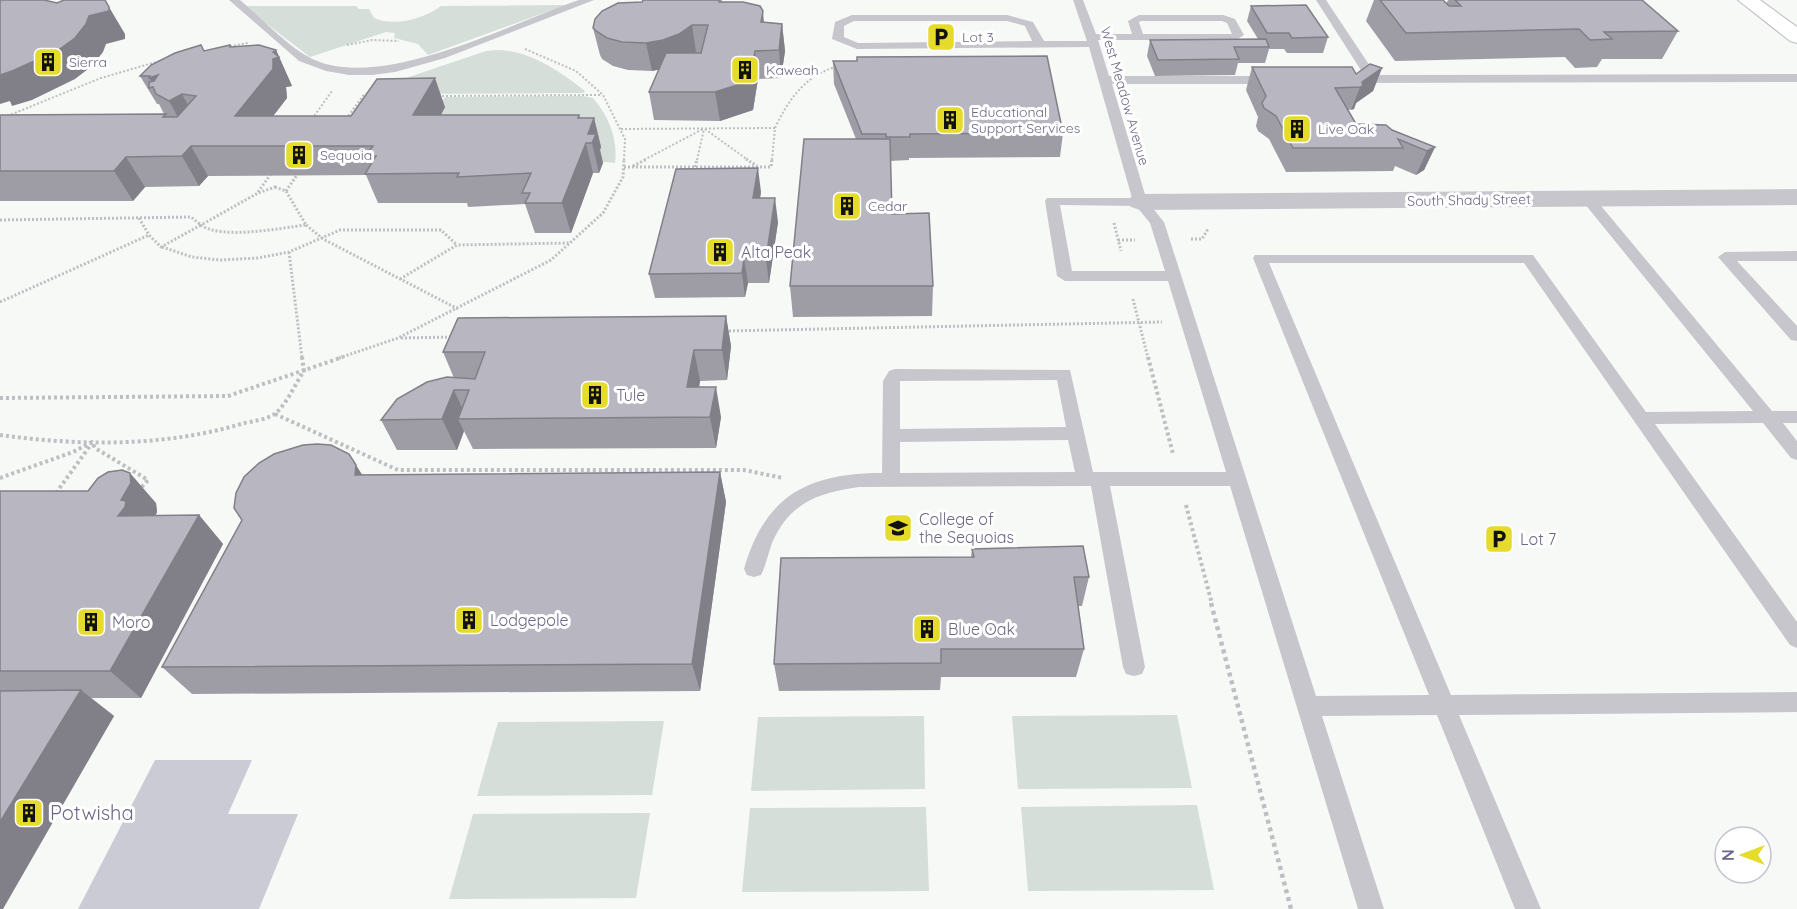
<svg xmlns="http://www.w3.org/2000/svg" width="1797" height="909" font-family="Quicksand,sans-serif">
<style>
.green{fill:#d5ded8}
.water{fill:#cbcbd6}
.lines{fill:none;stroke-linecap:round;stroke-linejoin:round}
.secondary-casing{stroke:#bcbbc3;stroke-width:2}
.path-far3{stroke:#bebec3;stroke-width:2;stroke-dasharray:2 2;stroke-linecap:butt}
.path-far2{stroke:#bebec3;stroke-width:3;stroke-dasharray:2 2;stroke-linecap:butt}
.path-far1{stroke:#bebec3;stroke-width:4;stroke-dasharray:3 3;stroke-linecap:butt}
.path{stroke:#bebec3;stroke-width:4.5;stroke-dasharray:4 4;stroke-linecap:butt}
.lane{fill:#c7c6cd;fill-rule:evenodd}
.street{fill:#c7c6cd;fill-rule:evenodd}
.secondary{fill:#fff;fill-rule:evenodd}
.wall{fill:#9e9da6}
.shaded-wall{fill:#817f87}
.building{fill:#b8b6c1;stroke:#817f87;stroke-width:1.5}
.labels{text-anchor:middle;stroke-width:6;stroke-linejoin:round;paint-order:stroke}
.far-poi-label{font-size:14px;fill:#6d6887;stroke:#fff;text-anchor:start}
.far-street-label{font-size:14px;fill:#6d6887;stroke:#fff}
.poi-label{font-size:16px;fill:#6d6887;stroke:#fff;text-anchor:start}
.near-poi-label{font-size:20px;fill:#6d6887;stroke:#fff;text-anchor:start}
</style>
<rect width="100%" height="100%" fill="#f7f9f6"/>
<path class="green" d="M566,5L428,55L418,44L394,38L395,33L386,32L310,57L243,6H356L359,9H369L374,18C394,27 424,19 441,6Z
M497,50C529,50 561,72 585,91L583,93L391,94L397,81L486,51Z
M583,96L593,98C609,117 618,138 615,163L425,144L439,107L445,97Z
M1177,715L1192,788L1018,789L1012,716Z
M924,716L925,789L751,791L758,717Z
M664,721L652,795L477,796L498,722Z
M1197,805L1214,890L1028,891L1021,807Z
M926,807L929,891L742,892L750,808Z
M650,813L636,898L449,899L473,814Z"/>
<path class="water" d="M155,760H252L228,814H298L259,909H78Z"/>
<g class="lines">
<g class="secondary-casing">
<path id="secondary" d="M1738,0H1760L1797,27V43L1790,41Z"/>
</g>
<path class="path-far3" d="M347,45L372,40L399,41
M226,47L248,43
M525,49L576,71L603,95L625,139L624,160
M438,96L602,95
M0,119L101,78L163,60
M312,119L332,91
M346,119L365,93
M775,128C789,99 804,77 835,67
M621,129L775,128L772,160
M705,129L748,160
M644,160L703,129
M697,160L704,129"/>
<path class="path-far2" d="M746,159L757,166
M633,166L647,159
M624,167H771L772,159
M695,167L697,159
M275,187L286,191L306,225C280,228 222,240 201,225L258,193Z
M286,191L299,172
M258,192L273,171
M139,218L149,235L161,247L201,225
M0,220L191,217L201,225
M1114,223L1121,251
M306,225L323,239L458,309
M1191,239H1202L1208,229
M1118,240H1135
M162,247L192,257L220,260L258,258L289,252L340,230H441L457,245
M289,252L302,358
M400,279L457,245L569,243
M1133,299L1148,358
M0,302L149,235
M725,331L1162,322
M401,338L454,337
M339,358L398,338L551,260L603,213L623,177L624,159"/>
<path class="path-far1" d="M1148,357L1173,454
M0,398L228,396L343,357
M275,414L398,470H744L783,478
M0,435C80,446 163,447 241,424C252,421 267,420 276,413C288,402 295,384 304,371L302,357
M0,478L73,452L92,442L95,448L148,480L139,490
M56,493L92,443
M1186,505L1212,604"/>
<path class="path" d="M1211,603L1291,909"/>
<path class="lane" d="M229,0H240C259,16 287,45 307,56C374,96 511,23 579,0H594L445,58L395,72L372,75H349L326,71L299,61Z
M1073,0H1083L1096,34H1132L1128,21L1139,15H1223L1235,19L1244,35L1236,40H1098L1109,76H1273L1279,80L1273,84H1112L1147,201L1164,222L1316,696L1429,695L1253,258L1255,255H1533L1646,412L1753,411L1580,198L1587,194L1592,195L1772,411H1797V423H1783L1797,441V460L1791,458L1763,423L1655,424L1797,622V648L1790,645L1524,263H1269L1451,695L1797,692V712L1459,715L1541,909H1515L1437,715L1322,716L1384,909H1358L1230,486H1110L1145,667L1142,674L1134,676L1126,674L1123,667L1091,486L859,487C818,493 790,502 772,543C768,554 766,565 761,575L754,577L747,575L744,569C765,495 809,473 882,473L883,381L889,371L895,369L1070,370L1093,472H1226L1168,281H1065L1057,276L1045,201L1047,198H1132L1089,47L857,49L832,39L835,22L852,15H1007L1033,22L1044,41H1087ZM854,21H1007L1025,26L1032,41L858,43L844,37V26ZM1141,21H1222L1227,23L1232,34H1143L1139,22ZM1060,205L1136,206L1150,223L1165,271H1072ZM1057,380L1066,427L900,429V381ZM1068,440L1075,472L900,473V442Z
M1316,0H1326L1376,75L1797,74V82L1355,83L1349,79L1351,76L1364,75Z
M1797,251V261H1737L1797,326V341L1791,340L1718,257L1725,252Z"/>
<path class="street" d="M1797,189V205L1140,210L1131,207L1127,202L1131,197L1140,194Z"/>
<use href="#secondary" class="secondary"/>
</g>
<path class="wall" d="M643,0H722V2L764,22L782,24L785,51L781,78L758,79L753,110L720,121L654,120L649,92L659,69L652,71L628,70L613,66L602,59L600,55L593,28L642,2Z
M1374,0H1443L1446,4L1448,0H1642L1678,31L1662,59H1602L1597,67L1575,68L1565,57L1395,61L1366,21Z
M1251,6L1328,37L1323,53H1287L1284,49H1269L1265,63H1238L1235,75L1155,76L1147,56L1150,40L1258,39L1247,21Z
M231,47L276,50L292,86L286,87L287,98L273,116H351L445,107L441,115H579L580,118H594L601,147L600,150L603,163L599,173H593L571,233H535L525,204L468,207L467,203H378L366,175L208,176L199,186L145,187L133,201H0V115L164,114L159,104H157L140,76L204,51Z
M833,61L1063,133L1060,157L909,158V160L890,161L892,214L933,286L932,316L793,317L790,286L856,139L834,84Z
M1252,67L1356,74L1382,68L1373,91L1356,103L1354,109L1348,110L1356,124L1392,130L1435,147L1424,170L1416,175L1395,166L1393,171L1286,172L1269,139L1258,131L1256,126L1258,117L1246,90Z
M761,192L760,198L778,222L769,283H748L745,297L655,298L649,274Z
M726,316L731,346L727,380L700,381L699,387L721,417L716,448L473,449L464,431L457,450H397L381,420L454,378L443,352Z
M720,472L726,502L700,691L192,694L162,667Z
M0,491L156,503L157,512L156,515H199L223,544L141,698H91L114,716L0,909Z
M972,549L1089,577L1082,606H1078L1084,649L1076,677H941L940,690L779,691L774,664L971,557Z"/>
<path class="shaded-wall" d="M109,7L125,34V39L106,44L103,52L92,66L75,79L32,100L12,106L10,101L0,104V75L89,16Z
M763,11L765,38L761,22Z
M782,24L785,51L781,78L779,50Z
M692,25L696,52L668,68L652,71L646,43Z
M276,50L292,86L286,87L287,98L251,145L235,116L273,59V52Z
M755,51L758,79L753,110L720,121L715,92Z
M1382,68L1373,91L1356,103L1354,109L1351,110L1362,82Z
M158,75L182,94L198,123L185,130L169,101L160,96L149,78Z
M435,78L445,107L425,144L413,115Z
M579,115L593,173L571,233L562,203Z
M594,118L601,147L600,150L603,163L599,173L592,143L588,134Z
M191,146L208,176L199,186L182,156Z
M1435,147L1424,170L1416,175L1427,151Z
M126,157L145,187L133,201L114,171Z
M758,168L761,192L756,222L753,198Z
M775,198L778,222L769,283L766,259Z
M744,258L748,283L745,297L742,273Z
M726,316L731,346L727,380L722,350Z
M694,350L700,381L694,417L687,387Z
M716,387L721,417L716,448L710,417Z
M454,390L467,419H458L464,431L457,450L442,419Z
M356,465L375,495L355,475Z
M720,472L726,502L700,691L692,664Z
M130,473L156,503L157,512L149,527L118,516L121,500Z
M199,515L223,544L141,698L110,671Z
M81,690L114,716L3,909H0V822Z"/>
<path class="building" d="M0,0H44L57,3L64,0H105L109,7V11L89,16L86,24L75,38L57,51L12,71L0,75Z
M643,0H719V2H743L760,6L763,11L761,22L782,24L779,50L755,51L750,81L715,92H649L666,53H701L708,25H692L679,34L663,40L646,43L622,42L607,38L596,31L593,28L595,19L602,11L618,3L642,2Z
M1380,0H1443L1449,6H1461L1455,0H1642L1678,31L1604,32L1612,39L1590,40L1579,29L1406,33Z
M1306,5L1328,37L1292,38L1289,33H1267L1251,6Z
M1266,39L1269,47H1234L1239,59L1158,60L1150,40Z
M201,45L204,51L230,45V47L259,45L276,50L273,52L279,57L273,59V69L235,116H351L377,79L435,78L413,115H579L578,118H594L588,134H596L592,143H586L562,203H525L530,193H522L531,173L457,177L459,173L365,174L376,156H366L373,146H191L182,156L126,157L114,171H0V115L166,114L163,117H177L196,96L182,94L169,101L156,94L153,87L149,88V82L154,81L158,75L149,78L150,76H140L151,65L175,53Z
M1047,56L1063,133L910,134V137H886V134H862L833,61H857V57Z
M1370,64L1382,68L1362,82L1363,86L1360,87L1335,88L1356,124L1386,125L1392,130L1435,147L1427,151L1398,139L1403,148H1293L1276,116L1264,108L1262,103L1266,96L1252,67H1352L1356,74Z
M804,139H890L892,214L929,213L933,286H790Z
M758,168L753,198H775L766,259L744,258L742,273L649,274L676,169Z
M726,316L722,350H694L687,387H716L710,417L458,419L469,390H454L442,419L381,420L397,399L427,382L447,377L475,379L485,352H443L458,318Z
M317,444L331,445L349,454L356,465L355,475L720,472L692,664L162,667L242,520L234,508L236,493L244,477L259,463L274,454L303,445Z
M122,470L130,473L131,483L121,500L126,501L125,507L118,516L199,515L110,671H0V491H88L98,478L108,472Z
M1083,546L1089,577H1074L1084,649H941V663L774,664L781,558L974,557L972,549Z
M81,690L0,822V691Z"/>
<defs>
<g id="parking-square" transform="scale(1.5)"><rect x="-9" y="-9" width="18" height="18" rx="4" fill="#e4db2b" stroke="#fff"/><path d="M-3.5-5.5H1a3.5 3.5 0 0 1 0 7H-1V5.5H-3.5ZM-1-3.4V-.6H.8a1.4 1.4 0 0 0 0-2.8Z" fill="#111"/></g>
<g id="building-square" transform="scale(1.5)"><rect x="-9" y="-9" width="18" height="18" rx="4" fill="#e4db2b" stroke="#fff"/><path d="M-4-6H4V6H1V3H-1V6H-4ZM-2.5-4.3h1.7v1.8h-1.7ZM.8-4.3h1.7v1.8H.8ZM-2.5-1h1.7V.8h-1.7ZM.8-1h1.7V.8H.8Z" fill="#111"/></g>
<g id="university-square" transform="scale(1.5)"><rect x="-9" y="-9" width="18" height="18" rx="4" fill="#e4db2b" stroke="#fff"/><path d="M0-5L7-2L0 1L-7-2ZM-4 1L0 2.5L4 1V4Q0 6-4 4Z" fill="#111"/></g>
</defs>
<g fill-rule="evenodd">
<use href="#parking-square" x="941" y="37"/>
<use href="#building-square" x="48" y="62"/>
<use href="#building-square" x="745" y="70"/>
<use href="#building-square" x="950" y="120"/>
<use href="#building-square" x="1297" y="129"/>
<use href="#building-square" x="299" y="155"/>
<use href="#building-square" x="847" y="206"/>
<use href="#building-square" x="720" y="252"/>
<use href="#building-square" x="595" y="395"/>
<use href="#university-square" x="898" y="528"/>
<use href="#parking-square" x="1499" y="539"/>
<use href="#building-square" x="469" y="620"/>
<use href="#building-square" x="91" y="622"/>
<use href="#building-square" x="927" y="629"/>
<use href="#building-square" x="29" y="813"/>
</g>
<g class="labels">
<g class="far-poi-label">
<text x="962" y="42">Lot 3</text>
<text x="69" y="67">Sierra</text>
<text x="766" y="75">Kaweah</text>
<text x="971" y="117">Educational<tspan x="971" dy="16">Support Services</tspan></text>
<text x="1318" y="134">Live Oak</text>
<text x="320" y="160">Sequoia</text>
<text x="868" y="211">Cedar</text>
</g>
<g class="far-street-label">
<text transform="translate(1125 96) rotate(74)" y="5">West Meadow Avenue</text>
<text transform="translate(1469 200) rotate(-1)" y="5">South Shady Street</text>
</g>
<g class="poi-label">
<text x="741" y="258">Alta Peak</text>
<text x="616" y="401">Tule</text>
<text x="919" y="525">College of<tspan x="919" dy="18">the Sequoias</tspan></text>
<text x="1520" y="545">Lot 7</text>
<text x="490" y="626">Lodgepole</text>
<text x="112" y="628">Moro</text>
<text x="948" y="635">Blue Oak</text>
</g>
<g class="near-poi-label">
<text x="50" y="820">Potwisha</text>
</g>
</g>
<g transform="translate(1743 855) rotate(270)"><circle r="28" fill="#ffffff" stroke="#c5c3cf" stroke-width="1.5"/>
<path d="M0-4.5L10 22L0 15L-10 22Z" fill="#e4db2b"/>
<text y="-9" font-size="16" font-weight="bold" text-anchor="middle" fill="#6d6887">N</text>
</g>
</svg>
